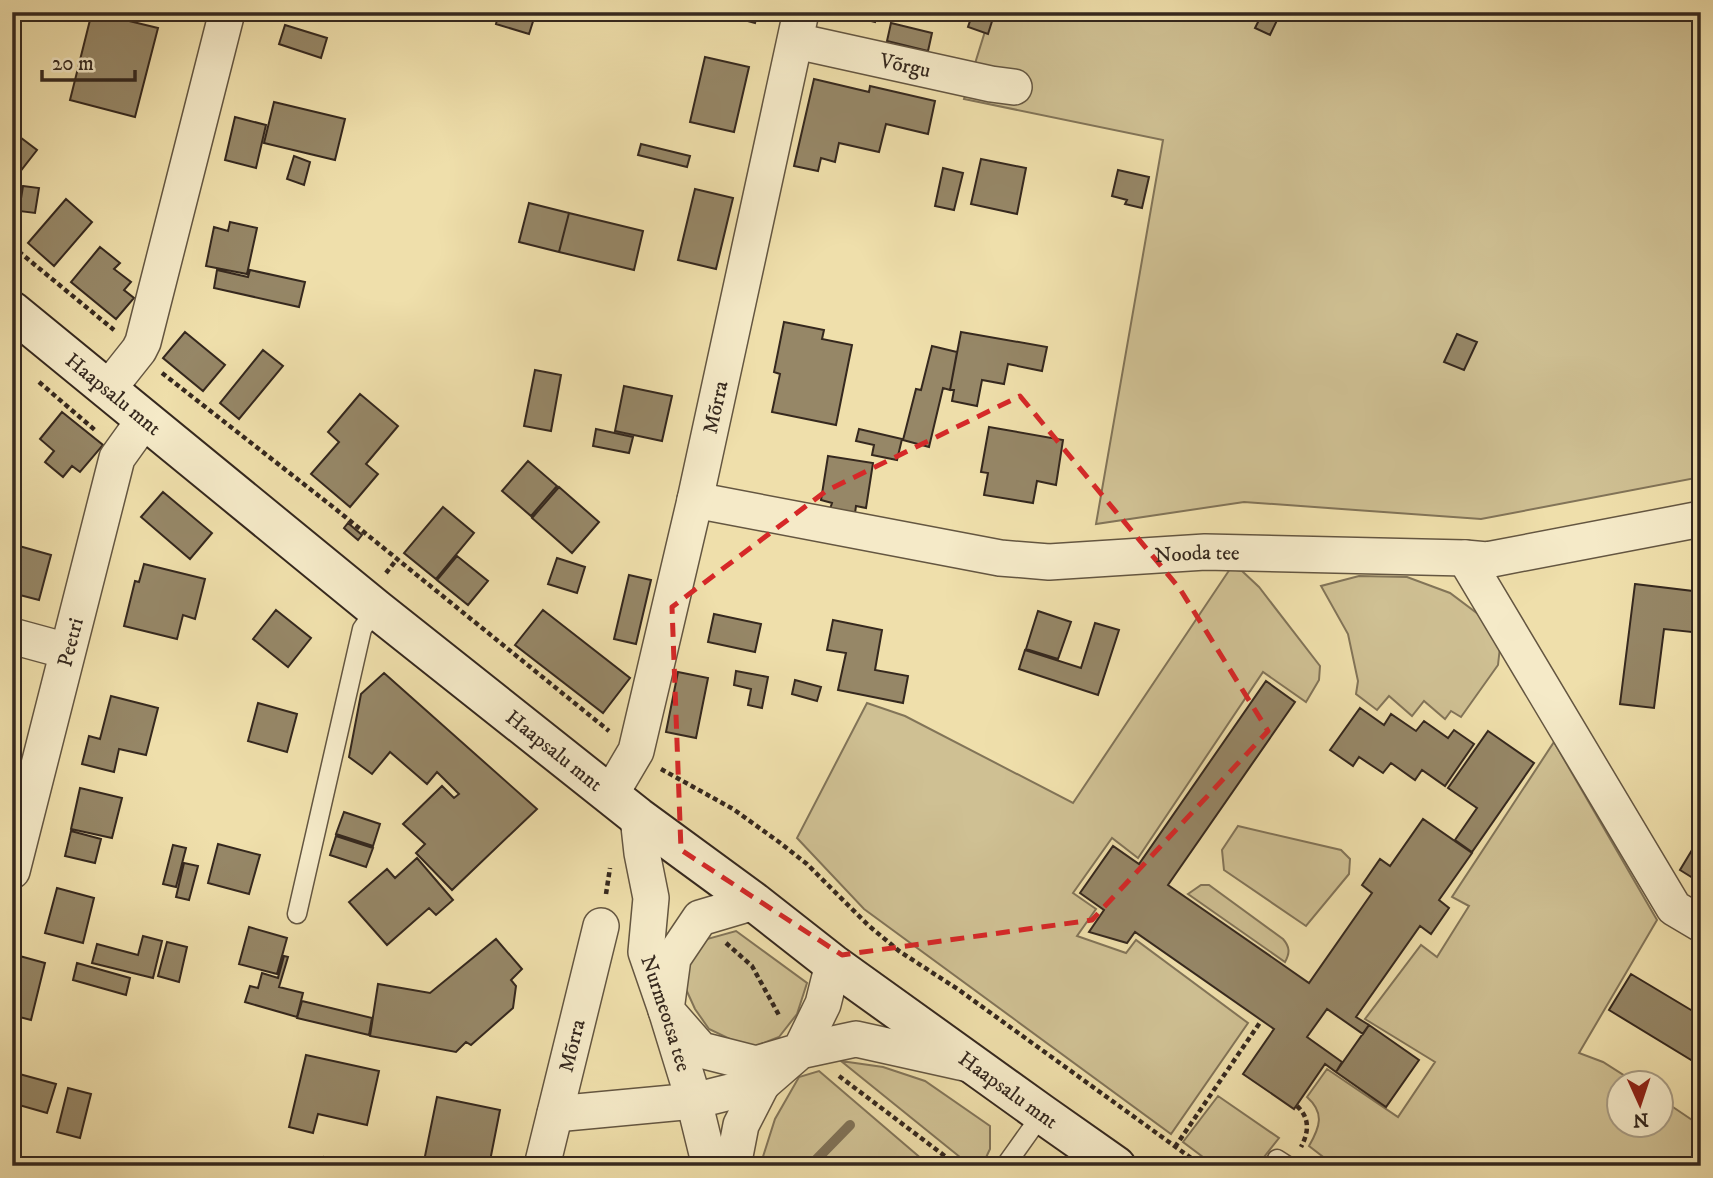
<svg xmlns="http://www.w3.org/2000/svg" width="1713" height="1178" font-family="'IM FELL DW Pica',serif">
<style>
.green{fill:#cfc093;stroke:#827458;stroke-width:2}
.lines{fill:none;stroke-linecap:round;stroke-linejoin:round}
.stream{stroke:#7f7156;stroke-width:10}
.building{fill:#968767;stroke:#35281e;stroke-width:2}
.lane-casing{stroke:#645641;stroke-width:21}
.street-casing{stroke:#645641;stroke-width:38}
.secondary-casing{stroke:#35281e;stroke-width:42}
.path{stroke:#35281e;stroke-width:4.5;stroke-dasharray:5 3.5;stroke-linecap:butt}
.lane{stroke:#f5eac8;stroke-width:18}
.street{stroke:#f5eac8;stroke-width:35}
.secondary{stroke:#f5eac8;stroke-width:38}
.marked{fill:none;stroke:#d62828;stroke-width:5;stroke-dasharray:14 9;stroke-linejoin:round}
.labels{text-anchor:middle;stroke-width:5;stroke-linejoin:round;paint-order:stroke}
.street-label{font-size:21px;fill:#35281e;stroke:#f5eac8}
</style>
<rect width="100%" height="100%" fill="#efdfab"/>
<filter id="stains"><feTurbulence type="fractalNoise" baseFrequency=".00286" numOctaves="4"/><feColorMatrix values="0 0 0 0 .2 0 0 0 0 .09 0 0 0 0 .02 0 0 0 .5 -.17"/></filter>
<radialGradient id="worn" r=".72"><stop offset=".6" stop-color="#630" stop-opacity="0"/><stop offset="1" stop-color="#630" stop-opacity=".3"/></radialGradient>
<path class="green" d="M991,12H1701V477L1481,519L1244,502L1096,524L1163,140L964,99Z
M1230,569L1242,571L1259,587L1320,666L1319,680L1306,702L1263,672L1138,858L1112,838L1073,893L1096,909L1077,936L1126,953L1136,940L1248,1023L1171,1134L864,909L797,838L867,703L905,716L1073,803Z
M1359,576L1407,577L1450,593L1478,614L1500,647L1498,665L1461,717L1451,711L1445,719L1424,701L1412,716L1389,696L1377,710L1356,694L1358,681L1348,634L1321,586Z
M1554,742L1657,920L1579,1053L1603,1062L1636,1083L1618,1084V1126H1660L1661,1099L1701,1126V1166H1335L1309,1146C1320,1127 1325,1113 1307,1097L1327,1069L1398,1117L1435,1062L1365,1019L1421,945L1437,957L1469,906L1452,897Z
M1238,826L1341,850L1350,859L1349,874L1306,926L1224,870L1222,850Z
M1201,885H1209L1283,939C1290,947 1290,953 1285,962L1188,894Z
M736,931L807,983L797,1014L779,1037L756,1046L736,1042L709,1029L695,1009L685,987L689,964L707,939Z
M841,1061L883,1067L925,1081L990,1126V1149L982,1166H971Z
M819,1071L930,1166H760L775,1119L799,1077Z
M1218,1096L1279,1138L1257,1166H1215L1183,1142Z"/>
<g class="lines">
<path class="stream" d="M810,1166L850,1125"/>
</g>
<path class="building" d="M92,12L158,28L135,117L70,100Z
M499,12H536L529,34L496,24Z
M715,12H758L755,23Z
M836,12H877L875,22Z
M973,12H985L994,15L988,34L968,27Z
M1263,12H1281L1270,35L1255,28Z
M891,23L932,33L928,51L887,41Z
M285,25L327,38L321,58L279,44Z
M705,57L749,67L734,132L690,122Z
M814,79L869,92L870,86L935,101L928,134L886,124L879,152L839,143L835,162L821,158L818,171L794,166Z
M274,102L345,119L335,160L264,143Z
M235,117L266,125L256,168L225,160Z
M12,131L37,150L12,182Z
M641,144L690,156L687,167L638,155Z
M294,156L310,162L304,185L287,179Z
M981,159L1026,168L1017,214L971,204Z
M943,168L963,173L954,210L935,206Z
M1118,170L1149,177L1142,208L1125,204L1127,200L1112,196Z
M23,186L39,188L35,213L19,211Z
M695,189L733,198L716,269L678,260Z
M66,199L92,222L54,266L28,243Z
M529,203L569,213L559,252L519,242Z
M569,213L643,231L634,270L559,252Z
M230,222L257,228L247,274L206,266L214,227L228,231Z
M100,247L120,263L114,269L131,282L124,290L134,298L116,319L71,282Z
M217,270L248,277L250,270L305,282L299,307L214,288Z
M784,322L824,330L822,339L852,345L836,425L772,412L780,374L774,372Z
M185,332L225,365L203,391L163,358Z
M961,332L1047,347L1042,371L1008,364L1004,384L982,380L977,406L952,401L954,390H950Z
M1457,334L1477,342L1464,370L1444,362Z
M932,346L957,352L950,390L943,388L929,447L903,440L916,389L921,390Z
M263,350L283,366L239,419L220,403Z
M535,370L561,375L551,431L524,426Z
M624,386L672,396L662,441L615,431Z
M360,394L398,426L366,464L378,474L350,507L311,474L339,442L328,432Z
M62,412L103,445L80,472L72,466L63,477L45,462L54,451L40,439Z
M989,427L1063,440L1056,485L1037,481L1033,503L984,495L988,473L981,472Z
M596,429L633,437L629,453L593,446Z
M859,429L902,439L897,460L872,455L874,445L856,441Z
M828,456L873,463L866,508L856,506L855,513L830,509L832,503L821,500Z
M528,461L557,486L531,516L502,491Z
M559,487L599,522L572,553L532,518Z
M163,492L212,533L190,559L141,517Z
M443,507L474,533L436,579L404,553Z
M348,523L362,535L358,540L344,528Z
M12,544L51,555L39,600L12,593Z
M457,556L488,581L468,605L437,580Z
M557,558L585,567L577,593L548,584Z
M144,564L205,579L195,619L183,615L177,639L124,626L135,581L139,582Z
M629,575L651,580L636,644L614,639Z
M1635,584L1701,592V633L1664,629L1654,708L1620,704Z
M276,610L311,638L288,667L253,639Z
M543,610L630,678L603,713L515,645Z
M1038,611L1071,622L1058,659L1026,649Z
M714,614L761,624L755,652L708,642Z
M833,620L882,630L875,670L908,676L903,703L838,690L846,653L827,650Z
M1095,623L1119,630L1098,695L1019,669L1025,650L1081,668Z
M736,671L768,677L762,708L748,705L751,689L734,685Z
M678,672L708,678L696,738L666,732Z
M384,673L537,809L452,890L416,853L425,844L403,824L442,786L454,798L459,794L437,772L427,784L390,752L372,774L349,757L361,694Z
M795,680L821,687L817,701L792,694Z
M1266,681L1295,702L1168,885L1309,983L1372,893L1362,885L1380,859L1390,866L1423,819L1472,853L1439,900L1449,908L1431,934L1420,926L1356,1017L1369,1025L1363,1034L1327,1009L1307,1037L1342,1062L1336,1072L1325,1064L1294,1109L1243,1074L1274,1029L1135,932L1127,943L1089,932L1104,910L1080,893L1113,846L1139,864Z
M111,696L158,708L146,755L119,749L114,772L82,764L89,736L100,739Z
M258,703L297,714L287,752L248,741Z
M1360,708L1384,725L1391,714L1416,731L1424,721L1448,738L1454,730L1474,744L1445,786L1422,770L1415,780L1391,763L1383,773L1359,757L1353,766L1330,750Z
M1488,731L1534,763L1472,852L1455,840L1477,808L1448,788Z
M80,788L122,798L112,838L71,829Z
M344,812L380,824L373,846L336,834Z
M71,831L101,839L95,863L65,856Z
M1701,835V883L1680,870Z
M336,836L373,848L366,867L330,855Z
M218,844L260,855L249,894L208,883Z
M173,845L186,848L176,887L163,884Z
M417,858L453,900L436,915L429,908L387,945L349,902L387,869L395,878Z
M184,863L198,866L189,900L176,897Z
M57,888L94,898L83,943L45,933Z
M249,927L287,938L277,974L239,964Z
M143,936L162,941L153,978L92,963L97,944L138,955Z
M496,939L522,969L511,980L516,986L513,1008L471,1045L466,1042L456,1052L370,1036L378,984L430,993Z
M167,942L187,947L179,982L158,976Z
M16,955L45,963L31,1020L12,1015V971Z
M284,956L288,957L279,987L303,993L297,1017L245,1002L250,986L258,988L262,973L278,978Z
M77,963L130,978L126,995L73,980Z
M1631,974L1701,1016V1066L1609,1010Z
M302,1001L372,1018L369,1035L297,1018Z
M1369,1025L1419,1060L1386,1107L1336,1072Z
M306,1055L379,1071L367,1125L318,1114L313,1133L289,1127Z
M12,1072L56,1084L47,1113L12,1103Z
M68,1088L91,1094L80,1138L57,1132Z
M437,1097L500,1110L489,1166H423Z
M324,1157L345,1161L344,1166H322Z"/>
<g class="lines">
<g class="lane-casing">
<path id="lane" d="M297,914L362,629L376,609
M1277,1159L1288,1166
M1005,1166L1042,1114"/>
</g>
<g class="street-casing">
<g id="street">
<path id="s1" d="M796,41L991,84L1014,87"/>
<path d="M108,389L139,350L143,342L227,12"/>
<path id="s2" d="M695,500L1000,558L1049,562L1205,552L1465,558L1487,560L1701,519"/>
<path d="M1465,558L1674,908L1701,924"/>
<path d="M12,636L67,651"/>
<path id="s3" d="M610,795L636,751L695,500L801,12"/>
<path id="s4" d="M638,817L642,853L651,898L646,952L666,1010L694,1101L710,1166"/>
<path id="s5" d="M12,871L117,458L145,419"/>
<path d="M754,902L700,918L673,958L666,1010L701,1050L756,1064L800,1051L823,1004L833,964"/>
<path d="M555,1114L694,1101L762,1084L800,1051L856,1039L973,1065"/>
<path id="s6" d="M542,1166L601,926"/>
<path d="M733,1166L741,1125L762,1084"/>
</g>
</g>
<g class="secondary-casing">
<g id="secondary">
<path id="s7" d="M12,311L376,609L638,817L754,902L833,964L1042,1114L1116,1166"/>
</g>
</g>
<path class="path" d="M12,246L114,330
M162,373L333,507L609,731
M39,382L96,431
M386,573L397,559
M661,769L733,809L779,842L807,864L868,925L899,951L959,990L1202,1166
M606,894L610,868
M726,943L752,966L780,1017
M839,1076L958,1166
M1297,1106C1310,1118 1309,1132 1301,1147
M1175,1147L1261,1021"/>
<use href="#lane" class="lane"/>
<use href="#street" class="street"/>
<use href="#secondary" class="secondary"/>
</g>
<path class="marked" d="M1020,396L1180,589L1268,731L1092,920L842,955L681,850L672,607L826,491Z"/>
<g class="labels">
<g class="street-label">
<text dy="7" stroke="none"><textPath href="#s1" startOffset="112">Võrgu</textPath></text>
<text dy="7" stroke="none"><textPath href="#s7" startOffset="131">Haapsalu mnt</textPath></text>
<text dy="7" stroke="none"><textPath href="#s3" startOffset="404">Mõrra</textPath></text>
<text dy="7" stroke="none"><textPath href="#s2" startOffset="508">Nooda tee</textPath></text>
<text dy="7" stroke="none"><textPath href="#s5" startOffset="236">Peetri</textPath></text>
<text dy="7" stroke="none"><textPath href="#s7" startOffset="698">Haapsalu mnt</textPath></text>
<text dy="7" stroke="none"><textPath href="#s4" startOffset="201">Nurmeotsa tee</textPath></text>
<text dy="7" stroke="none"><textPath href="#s6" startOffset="124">Mõrra</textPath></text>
<text dy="7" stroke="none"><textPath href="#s7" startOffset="1265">Haapsalu mnt</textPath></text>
</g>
</g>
<rect width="1713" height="1178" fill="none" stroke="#efdfab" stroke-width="42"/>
<rect x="14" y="14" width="1685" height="1150" fill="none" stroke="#35281e" stroke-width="3.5"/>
<rect x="21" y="21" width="1671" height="1136" fill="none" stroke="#35281e" stroke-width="2"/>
<g transform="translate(1640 1104) rotate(177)"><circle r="33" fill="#f5eac8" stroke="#a89c84" stroke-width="2"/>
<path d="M0-5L12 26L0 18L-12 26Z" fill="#8f2418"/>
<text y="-10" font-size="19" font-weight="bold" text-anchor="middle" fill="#35281e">N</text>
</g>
<path d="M42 70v10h93v-10" fill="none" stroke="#35281e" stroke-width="3.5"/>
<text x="52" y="70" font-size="21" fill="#35281e" stroke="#f5eac8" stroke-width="5" paint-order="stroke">20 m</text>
<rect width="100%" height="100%" filter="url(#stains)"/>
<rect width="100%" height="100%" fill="url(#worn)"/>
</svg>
